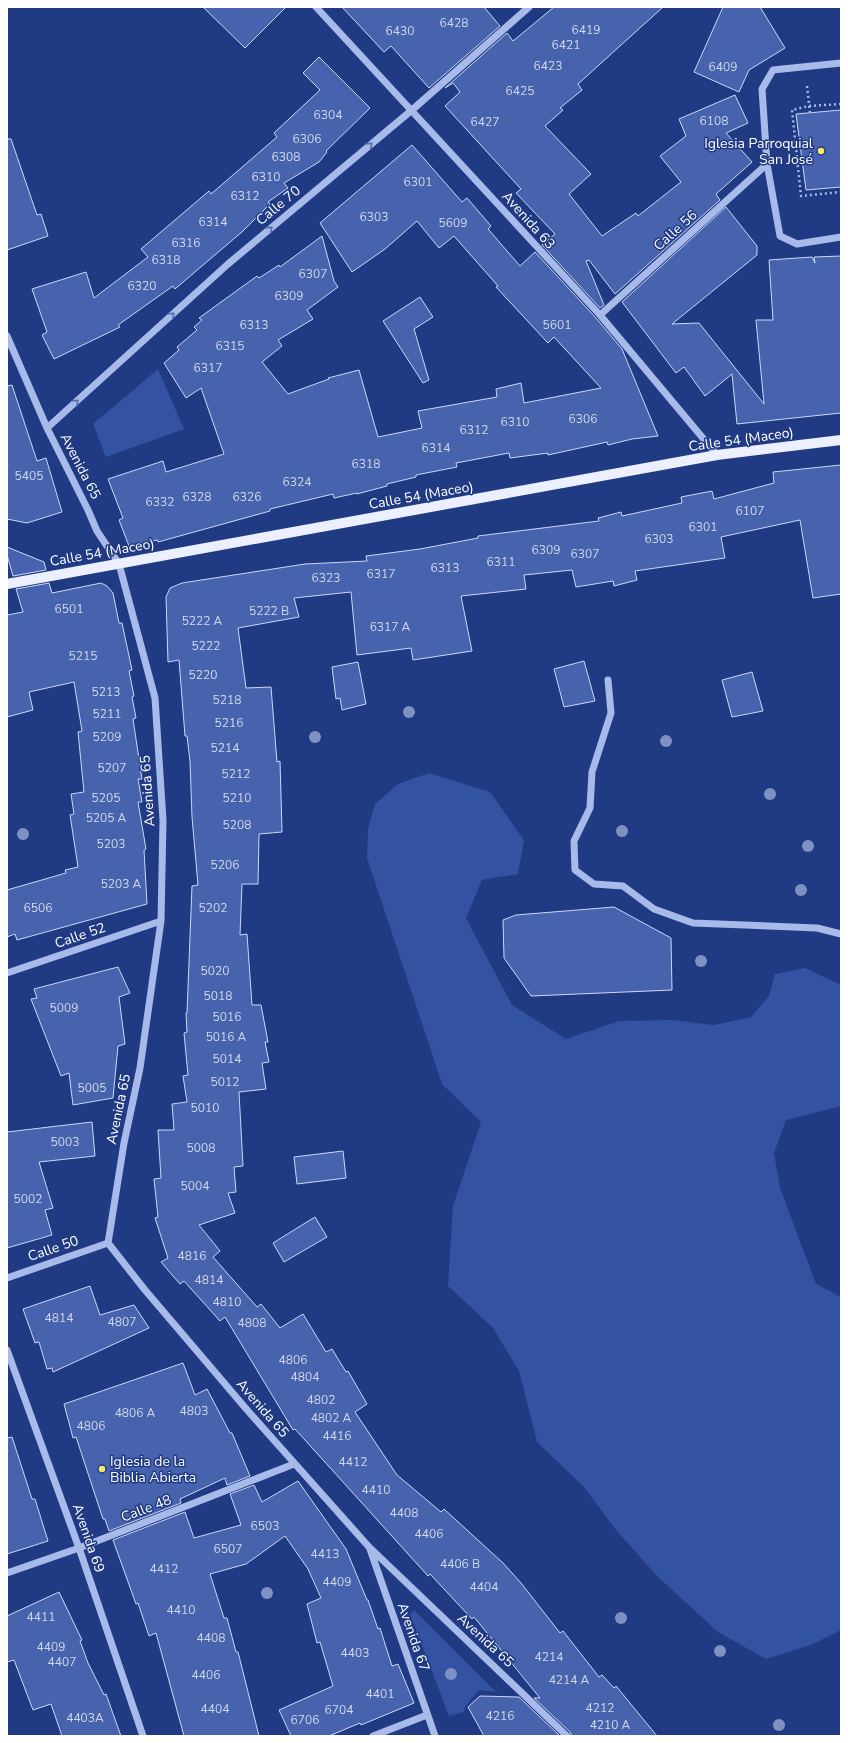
<svg xmlns="http://www.w3.org/2000/svg" width="848" height="1743" font-family="'Nunito Sans',sans-serif">
<style>
.green{fill:#3352a2}
.building{fill:#4863ad;stroke:#ccd8f7}
.lines{fill:none;stroke-linecap:round;stroke-linejoin:round}
.path{stroke:#a8bae9;stroke-width:2.5;stroke-dasharray:2 3;stroke-linecap:butt}
.minor{stroke:#a8bae9;stroke-width:7}
.major{stroke:#ebeffe;stroke-width:10}
.tree{fill:#7f91c3}
.oneway{stroke:#566dac}
.poi-dot{fill:#f7e768;stroke:#203a84;stroke-width:1.5}
.labels{text-anchor:middle;stroke-width:3;stroke-linejoin:round;paint-order:stroke}
.number-label{font-size:12px;fill:#d1d8ea}
.poi-label{font-size:14px;fill:#fff;stroke:#203a84;text-anchor:end}
.street-label{font-size:14px;fill:#fff;stroke:#203a84}
</style>
<rect width="100%" height="100%" fill="#203a84"/>
<path class="green" d="M158,369L184,429L106,457L93,424Z
M429,773L490,792L524,840L518,874L482,880L466,918L512,1005L566,1039L619,1021L672,1020L714,1025L751,1017L769,996L775,974L805,968L841,985V1106L786,1120L774,1153L780,1188L816,1284L841,1297V1630L811,1645L766,1659L718,1632L657,1576L616,1530L584,1487L537,1442L519,1371L493,1328L448,1286L453,1206L481,1122L442,1084L367,858L368,829L375,804L398,784Z
M414,1610L496,1692L479,1690L465,1707L464,1712L449,1716L410,1614Z"/>
<path class="building" d="M203,7H286L245,48Z
M342,7H484L500,26L429,88L391,46L384,52Z
M554,7H663L578,84L582,90L560,108L563,110L545,126L591,174L569,194L602,236L636,213L638,216L681,182L660,156L686,136L679,119L735,95L748,123L726,133L752,162L716,194L720,200L615,294L589,260L586,261L604,305L600,308L542,245L555,234L516,193L521,189L445,106L460,92L453,83L445,88L507,33L513,41Z
M723,7H760L785,48L749,70L739,92L694,72Z
M319,57L370,108L326,151L327,152L319,162L284,183L288,188L268,202L270,204L243,231L175,289L173,286L118,325L120,327L54,359L42,335L47,332L32,289L86,272L94,298L148,257L141,249L209,191L211,194L277,137L274,133L320,90L303,73Z
M841,110V187L806,190L796,114Z
M7,139H11L37,215L41,214L48,236L7,250Z
M412,145L462,202L467,198L491,226L488,229L520,266L535,252L596,318L622,349L658,436L632,439L608,445L607,442L548,455V453L510,458L509,453L456,463L457,467L416,475V477L387,484V486L357,494V493L334,498L333,494L270,509V511L158,542L157,540L129,546L119,520L123,518L108,479L163,461L166,472L224,454L201,388L186,398L164,363L179,350L177,347L197,330L194,327L202,320L199,318L257,276L259,278L279,265L280,267L322,236L334,281L338,287L307,310L313,319L278,340L282,346L262,362L288,394L329,379L328,378L359,370L378,437L422,428L418,411L497,397L496,389L521,383L524,403L601,388L554,337L548,343L496,287L498,286L454,236L439,248L417,221L385,249L352,272L320,223Z
M726,207L757,246V255L672,324L699,323L764,404L756,320H773L769,260L812,257L815,263L814,257L841,256V413L737,424L732,374L705,396L684,367L676,373L622,302Z
M420,297L433,317L414,329L429,380L423,383L383,321Z
M12,385L37,461L46,458L62,512L27,523L7,519V386Z
M841,465V594L813,598L800,520L721,537L725,558L635,571L637,580L614,586L613,581L576,587L572,570L524,575L526,589L461,596L472,651L413,660L411,648L357,655L351,592L294,598L299,617L238,628L246,688L271,687L277,762L280,761L282,832L259,834L258,884H242L240,935L247,934L252,1005H261L268,1042H265L269,1062L262,1063L266,1089L239,1092L243,1166L234,1167L236,1192L228,1193L235,1213L199,1225L220,1251L213,1257L257,1307L261,1304L280,1328L303,1314L326,1352L332,1349L346,1372L348,1371L367,1404L355,1412L397,1475L441,1512L444,1509L503,1563L521,1583L560,1633L563,1631L599,1677L602,1675L614,1688L616,1686L657,1736H572L570,1732L534,1698H540L474,1617L472,1619L430,1574L428,1576L295,1429L293,1430L225,1317L220,1321L184,1281L180,1284L161,1262L168,1258L155,1218L158,1217L154,1179L161,1178L158,1130H174L172,1104L187,1102L183,1076L188,1075L184,1033L187,1032L186,1013H187L192,886L198,885L192,817L190,761L187,736H185L179,660L168,662L166,597L170,588L182,583L305,564L367,561L366,556L420,549L478,538V536L599,521L598,518L621,512L622,516L682,503L681,497L712,491L714,499L774,483L773,472Z
M7,547L44,562L46,570L13,576L7,555Z
M49,583L52,593L101,583L107,586L113,593L119,623H122L132,670L129,671L134,696L132,697L136,718L133,719L142,779H138L142,802H138L146,849L144,850L147,904L17,940L15,934L7,937V890L66,873L65,870L78,867L70,815L74,814L71,794L84,792L78,732L82,731L74,682L29,692L33,710L7,717V615L23,612L16,589Z
M584,661L595,701L564,707L554,669Z
M358,662L366,704L342,710L340,698L336,699L332,667Z
M752,672L763,711L732,717L722,680Z
M614,907L671,938L672,990L531,996L504,958L503,920L516,915Z
M118,967L130,993L119,997L125,1044L118,1046L113,1098L73,1105L69,1073L61,1076L31,999L37,998L34,989Z
M92,1122L95,1156L39,1162L53,1208L45,1210L52,1235L7,1248V1132Z
M343,1151L346,1178L297,1184L294,1157Z
M315,1217L327,1237L284,1262L273,1243Z
M90,1286L100,1315L134,1305L149,1328L53,1372L52,1368L47,1369L39,1342L35,1343L23,1309Z
M183,1363L195,1395L207,1389L230,1433H232L250,1476L227,1485L225,1478L180,1499L181,1503L109,1531L105,1519H103L76,1437L73,1438L64,1404Z
M12,1437L32,1499H35L48,1541L7,1554V1438Z
M298,1481L346,1549L367,1600H368L378,1629L380,1628L392,1666L398,1664L414,1703L361,1725L360,1723L329,1736H291L279,1710L333,1686L320,1642L317,1643L307,1604L321,1598L308,1569L285,1536L246,1564L210,1574L224,1618H227L236,1652H238L259,1736H184L156,1633L149,1636L138,1603L136,1604L113,1540L185,1512L194,1538L241,1525L230,1494L254,1485L262,1502Z
M59,1592L82,1640L80,1641L88,1663L104,1695L106,1694L121,1736H62L51,1704L33,1710L14,1660L7,1662V1616Z
M480,1696L519,1697L560,1736H484L468,1707Z"/>
<g class="lines">
<path class="path" d="M807,86L810,113
M841,104L809,106L792,110L801,196L841,192"/>
<path class="minor" d="M316,7L600,315L717,455
M841,63L773,70L762,89L767,164L780,236L797,244L841,237
M600,315L767,164
M7,336L47,428L88,510L97,531L119,564L155,698L163,820L161,921L140,1068L124,1143L108,1243L145,1290L248,1411L369,1547L567,1736
M47,428L228,264L412,110L529,7
M608,680L611,713L592,772L590,808L574,841L575,870L594,884L623,886L654,909L693,923L817,928L841,934
M7,973L161,921
M7,1278L108,1243
M7,1350L79,1548L143,1736
M370,1549L435,1736
M7,1573L79,1548L294,1464
M373,1736L427,1715"/>
<path class="major" d="M7,584L717,455L841,440"/>
</g>
<g class="tree">
<circle cx="409" cy="712" r="6"/>
<circle cx="315" cy="737" r="6"/>
<circle cx="666" cy="741" r="6"/>
<circle cx="770" cy="794" r="6"/>
<circle cx="622" cy="831" r="6"/>
<circle cx="23" cy="834" r="6"/>
<circle cx="808" cy="846" r="6"/>
<circle cx="801" cy="890" r="6"/>
<circle cx="701" cy="961" r="6"/>
<circle cx="267" cy="1593" r="6"/>
<circle cx="621" cy="1618" r="6"/>
<circle cx="720" cy="1651" r="6"/>
<circle cx="451" cy="1674" r="6"/>
<circle cx="779" cy="1725" r="6"/>
</g>
<defs><path id="oneway-chevron" d="M-2-3.5L2.5 0L-2 3.5" fill="none" stroke-width="1.6" stroke-linecap="round" stroke-linejoin="round"/></defs>
<g class="oneway">
<use href="#oneway-chevron" transform="translate(370 145) rotate(-40)"/>
<use href="#oneway-chevron" transform="translate(270 229) rotate(-40)"/>
<use href="#oneway-chevron" transform="translate(172 315) rotate(-42)"/>
<use href="#oneway-chevron" transform="translate(76 402) rotate(-42)"/>
</g>
<g class="poi-dot">
<circle cx="821" cy="151" r="4"/>
<circle cx="102" cy="1469" r="4"/>
</g>
<g class="labels">
<g class="number-label">
<text x="454" y="27">6428</text>
<text x="586" y="34">6419</text>
<text x="400" y="35">6430</text>
<text x="566" y="49">6421</text>
<text x="548" y="70">6423</text>
<text x="723" y="71">6409</text>
<text x="520" y="95">6425</text>
<text x="328" y="119">6304</text>
<text x="714" y="125">6108</text>
<text x="485" y="126">6427</text>
<text x="307" y="143">6306</text>
<text x="286" y="161">6308</text>
<text x="266" y="181">6310</text>
<text x="418" y="186">6301</text>
<text x="245" y="200">6312</text>
<text x="374" y="221">6303</text>
<text x="213" y="226">6314</text>
<text x="453" y="227">5609</text>
<text x="186" y="247">6316</text>
<text x="166" y="264">6318</text>
<text x="313" y="278">6307</text>
<text x="142" y="290">6320</text>
<text x="289" y="300">6309</text>
<text x="254" y="329">6313</text>
<text x="557" y="329">5601</text>
<text x="230" y="350">6315</text>
<text x="208" y="372">6317</text>
<text x="583" y="423">6306</text>
<text x="515" y="426">6310</text>
<text x="474" y="434">6312</text>
<text x="436" y="452">6314</text>
<text x="366" y="468">6318</text>
<text x="29" y="480">5405</text>
<text x="297" y="486">6324</text>
<text x="197" y="501">6328</text>
<text x="247" y="501">6326</text>
<text x="160" y="506">6332</text>
<text x="750" y="515">6107</text>
<text x="703" y="531">6301</text>
<text x="659" y="543">6303</text>
<text x="546" y="554">6309</text>
<text x="585" y="558">6307</text>
<text x="501" y="566">6311</text>
<text x="445" y="572">6313</text>
<text x="381" y="578">6317</text>
<text x="326" y="582">6323</text>
<text x="69" y="613">6501</text>
<text x="269" y="615">5222 B</text>
<text x="202" y="625">5222 A</text>
<text x="390" y="631">6317 A</text>
<text x="206" y="650">5222</text>
<text x="83" y="660">5215</text>
<text x="203" y="679">5220</text>
<text x="106" y="696">5213</text>
<text x="227" y="704">5218</text>
<text x="107" y="718">5211</text>
<text x="229" y="727">5216</text>
<text x="107" y="741">5209</text>
<text x="225" y="752">5214</text>
<text x="112" y="772">5207</text>
<text x="236" y="778">5212</text>
<text x="106" y="802">5205</text>
<text x="237" y="802">5210</text>
<text x="106" y="822">5205 A</text>
<text x="237" y="829">5208</text>
<text x="111" y="848">5203</text>
<text x="225" y="869">5206</text>
<text x="121" y="888">5203 A</text>
<text x="38" y="912">6506</text>
<text x="213" y="912">5202</text>
<text x="215" y="975">5020</text>
<text x="218" y="1000">5018</text>
<text x="64" y="1012">5009</text>
<text x="227" y="1021">5016</text>
<text x="226" y="1041">5016 A</text>
<text x="227" y="1063">5014</text>
<text x="225" y="1086">5012</text>
<text x="92" y="1092">5005</text>
<text x="205" y="1112">5010</text>
<text x="65" y="1146">5003</text>
<text x="201" y="1152">5008</text>
<text x="195" y="1190">5004</text>
<text x="28" y="1203">5002</text>
<text x="192" y="1260">4816</text>
<text x="209" y="1284">4814</text>
<text x="227" y="1306">4810</text>
<text x="59" y="1322">4814</text>
<text x="122" y="1326">4807</text>
<text x="252" y="1327">4808</text>
<text x="293" y="1364">4806</text>
<text x="305" y="1381">4804</text>
<text x="321" y="1404">4802</text>
<text x="194" y="1415">4803</text>
<text x="135" y="1417">4806 A</text>
<text x="331" y="1422">4802 A</text>
<text x="91" y="1430">4806</text>
<text x="337" y="1440">4416</text>
<text x="353" y="1466">4412</text>
<text x="376" y="1494">4410</text>
<text x="404" y="1517">4408</text>
<text x="265" y="1530">6503</text>
<text x="429" y="1538">4406</text>
<text x="228" y="1553">6507</text>
<text x="325" y="1558">4413</text>
<text x="460" y="1568">4406 B</text>
<text x="164" y="1573">4412</text>
<text x="337" y="1586">4409</text>
<text x="484" y="1591">4404</text>
<text x="181" y="1614">4410</text>
<text x="41" y="1621">4411</text>
<text x="211" y="1642">4408</text>
<text x="51" y="1651">4409</text>
<text x="355" y="1657">4403</text>
<text x="549" y="1661">4214</text>
<text x="62" y="1666">4407</text>
<text x="206" y="1679">4406</text>
<text x="569" y="1684">4214 A</text>
<text x="380" y="1698">4401</text>
<text x="600" y="1712">4212</text>
<text x="215" y="1713">4404</text>
<text x="339" y="1714">6704</text>
<text x="500" y="1720">4216</text>
<text x="85" y="1722">4403A</text>
<text x="305" y="1724">6706</text>
<text x="610" y="1729">4210 A</text>
</g>
<g class="poi-label">
<text x="813" y="148">Iglesia Parroquial<tspan x="813" dy="16">San José</tspan></text>
<text x="110" y="1466" text-anchor="start">Iglesia de la<tspan x="110" dy="16">Biblia Abierta</tspan></text>
</g>
<g class="street-label">
<text transform="translate(278 205) rotate(-40)" y="5">Calle 70</text>
<text transform="translate(529 220) rotate(48)" y="5">Avenida 63</text>
<text transform="translate(675 230) rotate(-42)" y="5">Calle 56</text>
<text transform="translate(741 439) rotate(-8)" y="5">Calle 54 (Maceo)</text>
<text transform="translate(81 466) rotate(63)" y="5">Avenida 65</text>
<text transform="translate(421 495) rotate(-10)" y="5">Calle 54 (Maceo)</text>
<text transform="translate(102 552) rotate(-10)" y="5">Calle 54 (Maceo)</text>
<text transform="translate(147 791) rotate(-94)" y="5">Avenida 65</text>
<text transform="translate(80 935) rotate(-19)" y="5">Calle 52</text>
<text transform="translate(118 1109) rotate(-78)" y="5">Avenida 65</text>
<text transform="translate(53 1248) rotate(-19)" y="5">Calle 50</text>
<text transform="translate(263 1408) rotate(49)" y="5">Avenida 65</text>
<text transform="translate(146 1508) rotate(-21)" y="5">Calle 48</text>
<text transform="translate(89 1538) rotate(71)" y="5">Avenida 69</text>
<text transform="translate(414 1637) rotate(71)" y="5">Avenida 67</text>
<text transform="translate(486 1640) rotate(43)" y="5">Avenida 65</text>
</g>
</g>
<rect width="848" height="1743" fill="none" stroke="#ffffff" stroke-width="16"/>
</svg>
